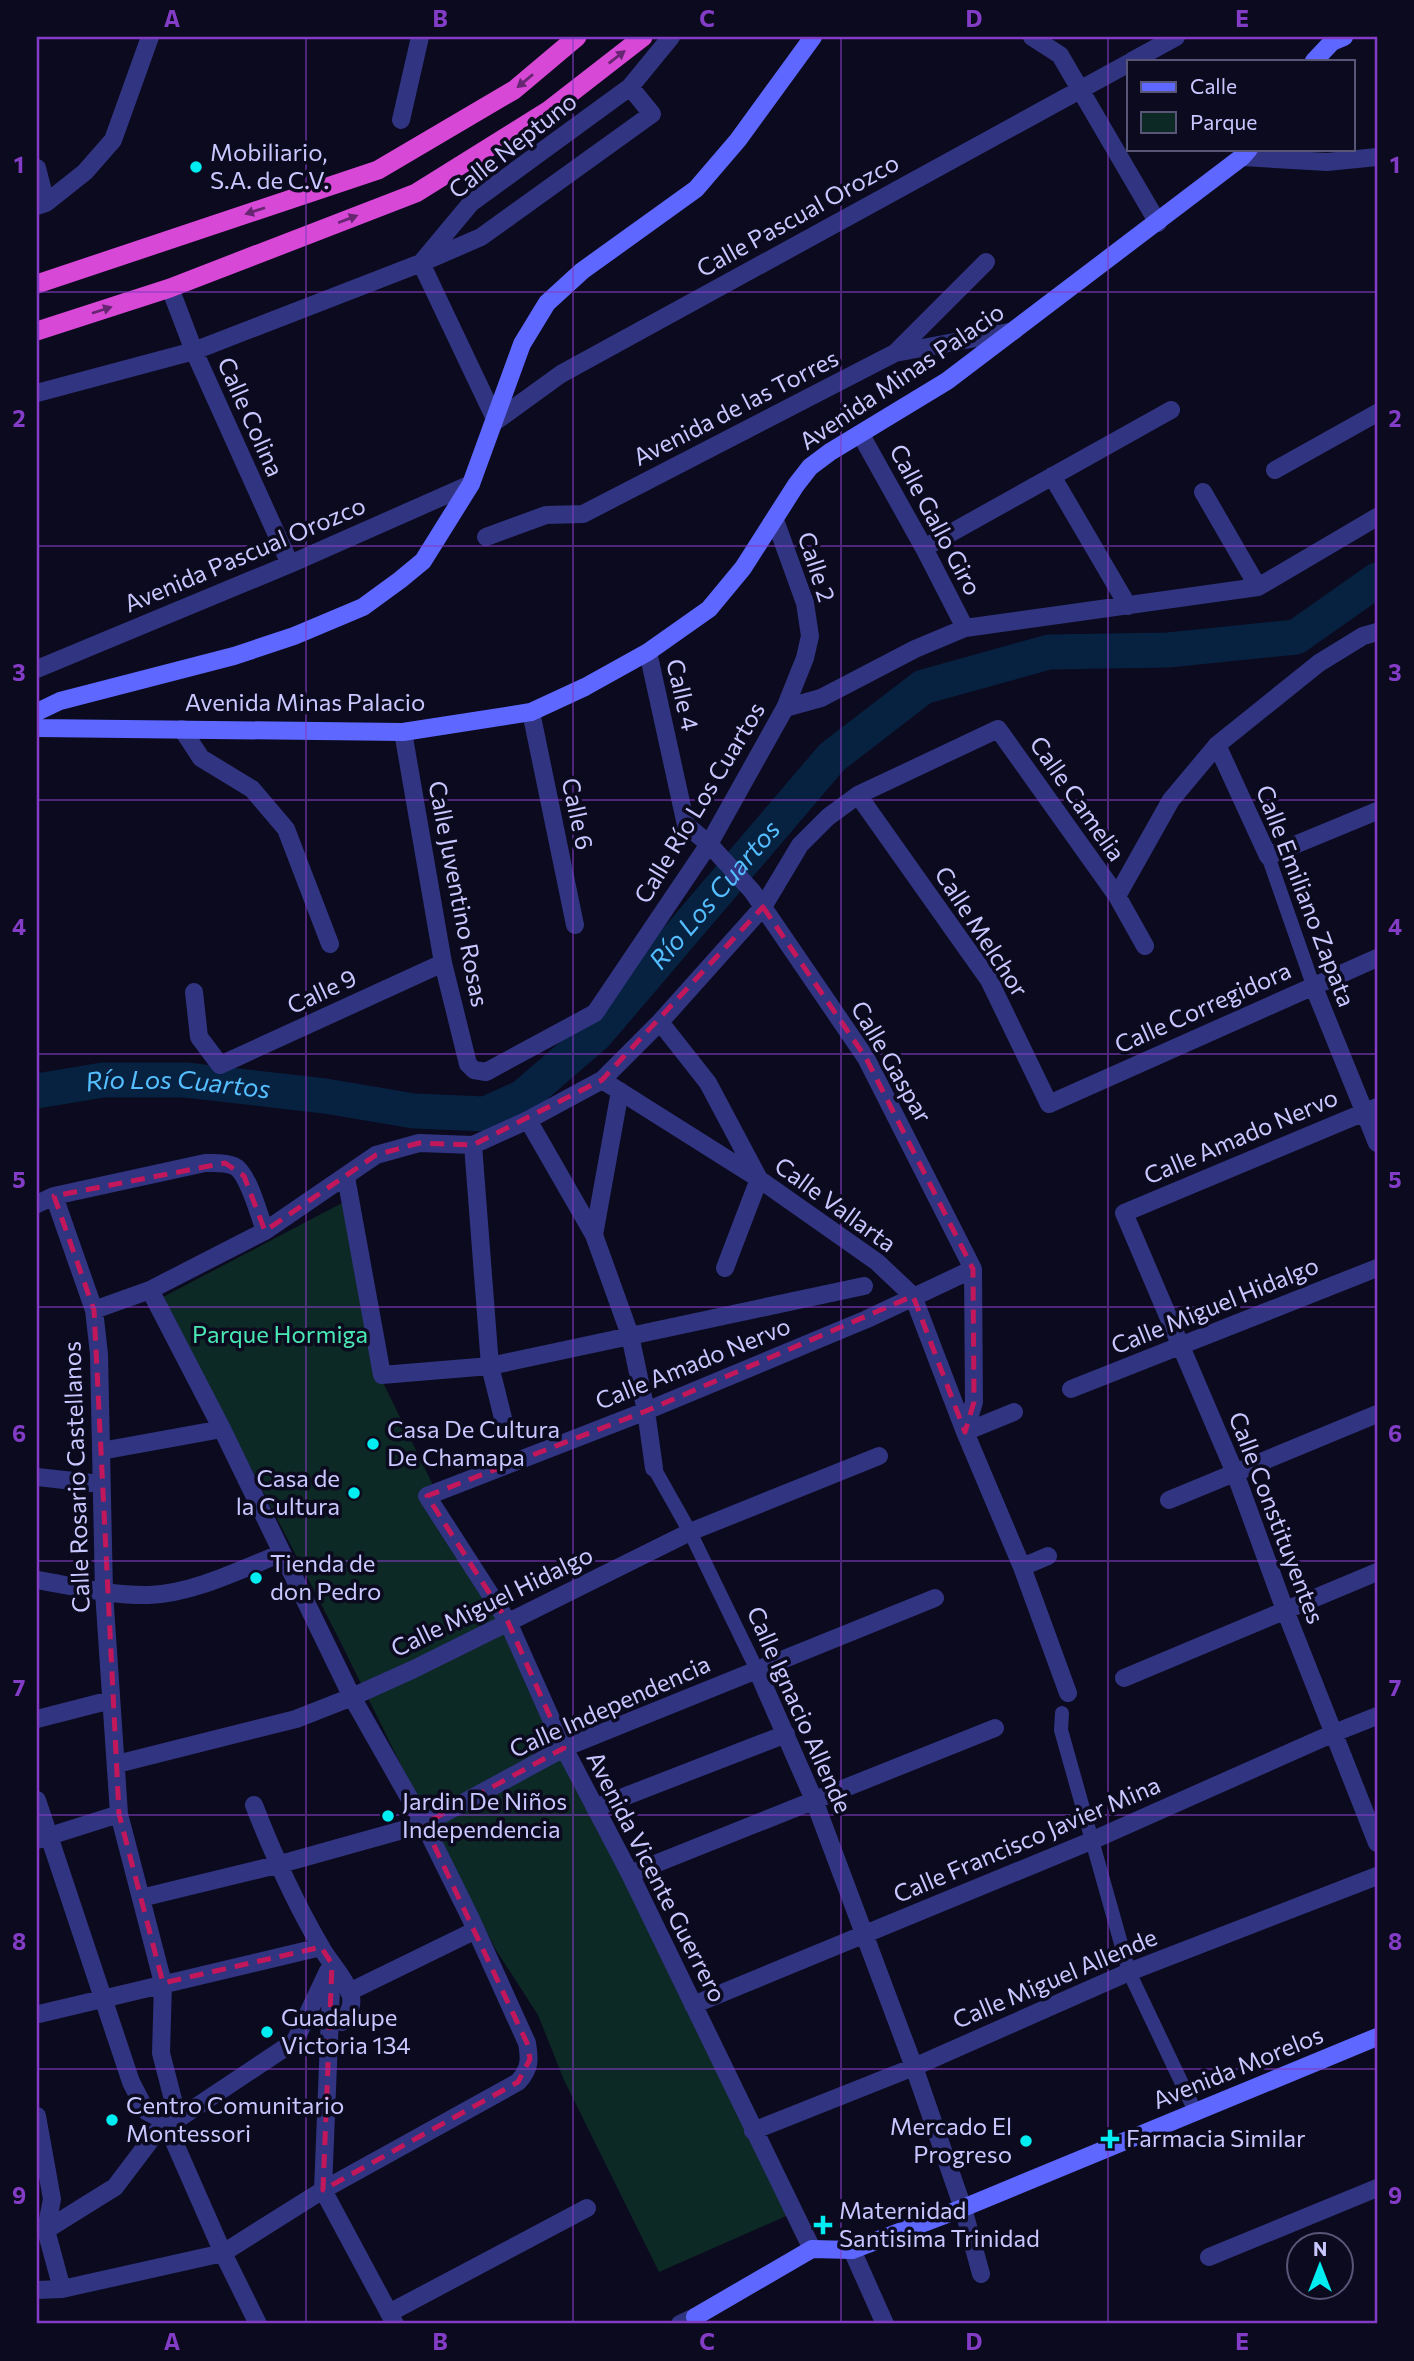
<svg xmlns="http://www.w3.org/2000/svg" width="1414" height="2361" font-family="Commissioner,sans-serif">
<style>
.green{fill:#0d2925}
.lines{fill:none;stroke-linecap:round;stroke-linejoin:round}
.river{stroke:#072140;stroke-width:35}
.pedestrian{stroke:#313481;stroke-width:14}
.minor{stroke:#313481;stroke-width:18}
.secondary{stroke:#5e67ff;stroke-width:18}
.trunk{stroke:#d748d6;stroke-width:19}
.oneway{fill:#672671}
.marked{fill:none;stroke:#c2185b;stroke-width:5;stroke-dasharray:14 9;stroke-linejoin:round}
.grid{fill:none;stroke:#833cc5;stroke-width:2;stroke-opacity:0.55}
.poi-dot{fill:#00eef2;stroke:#0c0a1e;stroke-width:2.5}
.labels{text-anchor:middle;stroke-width:7;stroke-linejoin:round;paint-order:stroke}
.street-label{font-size:24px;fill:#c9c7ff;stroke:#0c0a1e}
.poi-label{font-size:24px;fill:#c9c7ff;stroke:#0c0a1e;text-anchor:start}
.park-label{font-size:24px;fill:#4ae8b4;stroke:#0c0a1e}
.water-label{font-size:26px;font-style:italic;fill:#55beff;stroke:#0c0a1e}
.neatline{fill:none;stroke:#833cc5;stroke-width:2.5}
.grid-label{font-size:23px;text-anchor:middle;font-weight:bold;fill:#833cc5}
</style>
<rect width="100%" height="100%" fill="#0c0a1e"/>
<path class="green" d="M342,1203L375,1366L595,1818L793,2213L659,2272L564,2080L538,2015L496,1950L426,1816L340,1641L163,1297Z"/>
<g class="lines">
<path class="river" id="s1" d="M37,1091L103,1080H186L325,1096L414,1111L485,1114L523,1097L596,1034L832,757L923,687L1049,652L1168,650L1296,637L1377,580"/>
<path class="pedestrian" d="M1268,856L1313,985
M654,1468L690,1532L757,1670
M1062,1713L1061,1730L1129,1972L1195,2111"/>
<path class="minor" d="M671,37L630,87L471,203L421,263L496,421L561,374L1129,63
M1032,37L1060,55L1158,223
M1132,61L1176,37
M401,120L420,37
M1242,157L1327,162L1377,157
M37,168L46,203
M37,206L46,203L85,172L113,140L150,37
M170,288L194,351L290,564
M895,353L986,262
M37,393L194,351L421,263L481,237L652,114L630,87
M861,435L924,548L965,628
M1275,470L1377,413
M1052,476L1128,606
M1203,492L1258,587
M486,537L546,515L583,514L895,353L1014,331
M924,548L1171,410
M648,652L686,825L709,844L752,891L866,1058L973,1269L974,1402L965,1432
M37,669L290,564L471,484
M785,708L821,698L915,649L965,628L1258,587L1377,517
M531,712L575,925
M182,729L201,758L252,789L286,829L330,944
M403,732L443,963L468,1064L474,1070L486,1072L595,1013L709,844L785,708L805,658L810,636L805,603L775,520
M1217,745L1268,856L1377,811
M858,795L989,980L1049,1104L1377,958
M1117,896L1171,800L1217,745L1319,663L1363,636L1377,632
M1313,985L1377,1143
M194,992L199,1037L220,1065L443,963
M660,1022L708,1083L759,1179L725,1268
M602,1080L759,1179L877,1262L913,1296L965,1432L1022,1567L1068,1693
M1377,1107L1124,1213L1235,1473L1285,1610L1377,1843
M528,1120L594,1235L630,1335L646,1411L654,1468
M473,1145L490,1366L504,1422
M346,1177L382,1375L490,1366L864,1286
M54,1196L94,1310L99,1354L104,1592L119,1814L163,1983L161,2053L178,2119
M37,1204L54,1196L205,1163C215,1163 225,1162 234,1166C248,1172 259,1215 265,1231
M594,1235L620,1091
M94,1310L150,1290L265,1231L376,1155L419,1143L473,1145L528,1120L602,1080L660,1022L763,907L800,845L828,817L858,795L998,729L1117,896L1145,946
M1071,1389L1377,1268
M965,1432L1014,1412
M101,1451L222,1429
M37,1477L101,1484
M1169,1500L1377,1414
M1022,1567L1048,1556
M37,1580C73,1586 112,1596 149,1595C192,1594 242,1569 282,1553
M757,1670L814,1800L914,2067L963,2208L981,2274
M1124,1678L1377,1572
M37,1719L111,1700
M117,1764L296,1719L352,1697L414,1669L690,1532L879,1456
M37,1800L131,2082L146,2111L165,2121
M254,1805C273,1854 294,1901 321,1947C329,1962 344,1976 350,1993C354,2004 349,2013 342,2022
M595,1808L786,1734
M37,1840L119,1814
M630,1874L995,1728
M141,1898L277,1865L424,1824L564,1748L935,1598
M332,1964L323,2190L395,2324
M349,1992L476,1930
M693,2005L1091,1841L1334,1733L1377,1716
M39,2014L321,1947
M37,2116L52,2199L46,2230L62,2289
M168,2120L178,2119L295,2041L328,1971
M165,2121L223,2253L258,2324
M753,2131L914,2067L1129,1972L1377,1876
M46,2230L115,2187L165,2121
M812,2249L630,1874L564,1748L508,1622L427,1496L646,1411L867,1319L973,1269
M852,2250L885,2324
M1209,2257L1377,2188
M37,2290L62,2289L223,2253L323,2190L518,2082C530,2069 530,2060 527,2043L470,1917L424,1824L352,1697L222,1429L150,1290
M389,2313L587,2208
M680,2324L695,2317"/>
<path class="secondary" d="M1314,61L1332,42L1344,37
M37,712L60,701L234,656L294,636L363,607L400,580L423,561L471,484L522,344L547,303L582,271L696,189L738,140L813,37
M37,728L403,732L531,712L585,687L648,652L709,609L743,568L796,485L810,467L830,452L947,381L1242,157L1249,149
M699,2324L695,2317L812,2249L852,2250L963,2208L1377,2037"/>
<path class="trunk" d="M37,284L378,170L514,90L577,37
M37,331L170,288L416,193L549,110L643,37"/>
</g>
<defs><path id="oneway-solid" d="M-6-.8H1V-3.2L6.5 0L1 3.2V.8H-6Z" transform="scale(1.75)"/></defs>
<g class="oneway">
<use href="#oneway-solid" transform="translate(617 57) rotate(-38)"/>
<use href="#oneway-solid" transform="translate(525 81) rotate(140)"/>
<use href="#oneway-solid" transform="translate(255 211) rotate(162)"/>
<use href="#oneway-solid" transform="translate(348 219) rotate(-21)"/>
<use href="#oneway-solid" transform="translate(102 310) rotate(-18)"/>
</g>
<path class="marked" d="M763,907L866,1058L973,1269L974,1402L965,1432L913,1296L646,1411L427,1496L508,1622L564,1748L424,1824L527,2043L530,2059L518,2082L323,2190L332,1964L321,1947L163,1983L119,1814L94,1310L54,1196L225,1163L244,1176L265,1231L376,1155L419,1143L473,1145L602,1080Z"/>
<path class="grid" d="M306,37V2324M573,37V2324M841,37V2324M1108,37V2324M37,292H1377M37,546H1377M37,800H1377M37,1054H1377M37,1307H1377M37,1561H1377M37,1815H1377M37,2069H1377"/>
<g class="poi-dot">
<circle cx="196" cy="167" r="7"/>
<circle cx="373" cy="1444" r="7"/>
<circle cx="354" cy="1493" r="7"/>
<circle cx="256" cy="1578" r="7"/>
<circle cx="388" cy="1816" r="7"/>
<circle cx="267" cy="2032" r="7"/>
<circle cx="112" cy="2120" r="7"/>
<path d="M1106.5 2128.5h7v7h7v7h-7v7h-7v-7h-7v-7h7z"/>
<circle cx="1026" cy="2141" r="7"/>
<path d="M819.5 2214.5h7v7h7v7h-7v7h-7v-7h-7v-7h7z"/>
</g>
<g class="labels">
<g class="street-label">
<text transform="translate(513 146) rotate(-38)" y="8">Calle Neptuno</text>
<text transform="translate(798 216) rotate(-29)" y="8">Calle Pascual Orozco</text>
<text transform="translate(902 377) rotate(-34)" y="8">Avenida Minas Palacio</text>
<text transform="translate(736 408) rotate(-27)" y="8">Avenida de las Torres</text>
<text transform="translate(250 417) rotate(66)" y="8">Calle Colina</text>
<text transform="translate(935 520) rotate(62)" y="8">Calle Gallo Giro</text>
<text transform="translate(245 555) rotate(-23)" y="8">Avenida Pascual Orozco</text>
<text transform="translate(816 567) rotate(72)" y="8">Calle 2</text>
<text transform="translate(682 695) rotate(77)" y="8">Calle 4</text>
<text x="305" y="711">Avenida Minas Palacio</text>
<text transform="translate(1077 799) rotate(55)" y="8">Calle Camelia</text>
<text transform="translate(700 803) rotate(-59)" y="8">Calle Río Los Cuartos</text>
<text transform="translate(577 814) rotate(78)" y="8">Calle 6</text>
<text transform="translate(458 894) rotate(79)" y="8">Calle Juventino Rosas</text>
<text transform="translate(1305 896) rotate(69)" y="8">Calle Emiliano Zapata</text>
<text transform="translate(981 932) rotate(57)" y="8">Calle Melchor</text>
<text transform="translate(322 992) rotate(-25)" y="8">Calle 9</text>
<text transform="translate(1203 1008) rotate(-24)" y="8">Calle Corregidora</text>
<text transform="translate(891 1062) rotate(60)" y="8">Calle Gaspar</text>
<text transform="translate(1241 1137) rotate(-23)" y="8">Calle Amado Nervo</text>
<text transform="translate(835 1205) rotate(36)" y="8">Calle Vallarta</text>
<text transform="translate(1215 1306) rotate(-22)" y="8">Calle Miguel Hidalgo</text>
<text transform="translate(693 1364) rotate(-22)" y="8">Calle Amado Nervo</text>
<text transform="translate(77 1477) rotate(-92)" y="8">Calle Rosario Castellanos</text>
<text transform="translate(1276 1518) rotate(69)" y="8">Calle Constituyentes</text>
<text transform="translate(492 1602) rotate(-26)" y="8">Calle Miguel Hidalgo</text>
<text transform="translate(610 1707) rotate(-24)" y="8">Calle Independencia</text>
<text transform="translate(799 1710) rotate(66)" y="8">Calle Ignacio Allende</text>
<text transform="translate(1027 1840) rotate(-23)" y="8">Calle Francisco Javier Mina</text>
<text transform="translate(656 1877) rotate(63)" y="8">Avenida Vicente Guerrero</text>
<text transform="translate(1055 1979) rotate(-23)" y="8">Calle Miguel Allende</text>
<text transform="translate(1238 2068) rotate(-22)" y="8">Avenida Morelos</text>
</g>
<g class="poi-label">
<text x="210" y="161">Mobiliario,<tspan x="210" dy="28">S.A. de C.V.</tspan></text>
<text x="387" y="1438">Casa De Cultura<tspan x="387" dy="28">De Chamapa</tspan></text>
<text x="340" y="1487" text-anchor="end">Casa de<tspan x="340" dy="28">la Cultura</tspan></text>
<text x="270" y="1572">Tienda de<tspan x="270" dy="28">don Pedro</tspan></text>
<text x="402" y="1810">Jardin De Niños<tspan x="402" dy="28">Independencia</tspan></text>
<text x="281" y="2026">Guadalupe<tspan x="281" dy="28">Victoria 134</tspan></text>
<text x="126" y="2114">Centro Comunitario<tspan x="126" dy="28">Montessori</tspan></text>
<text x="1012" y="2135" text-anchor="end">Mercado El<tspan x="1012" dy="28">Progreso</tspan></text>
<text x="1126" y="2147">Farmacia Similar</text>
<text x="839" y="2219">Maternidad<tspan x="839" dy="28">Santisima Trinidad</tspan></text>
</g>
<g class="park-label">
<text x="280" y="1343">Parque Hormiga</text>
</g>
<g class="water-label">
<text dy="9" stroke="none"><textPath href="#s1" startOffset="772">Río Los Cuartos</textPath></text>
<text dy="9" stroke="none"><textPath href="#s1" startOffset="142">Río Los Cuartos</textPath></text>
</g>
</g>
<rect width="1414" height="2361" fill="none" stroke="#0c0a1e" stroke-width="77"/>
<rect x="1127" y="60" width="228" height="91" fill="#0c0a1e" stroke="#585678" stroke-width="2"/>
<rect x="1141" y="82" width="35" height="10" fill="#5e67ff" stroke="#585678" stroke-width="2"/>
<text x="1190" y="94" font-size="21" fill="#c9c7ff">Calle</text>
<rect x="1141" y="112" width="35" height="21" fill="#0d2925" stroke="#585678" stroke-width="2"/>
<text x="1190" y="130" font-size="21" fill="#c9c7ff">Parque</text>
<g transform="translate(1320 2266)"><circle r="33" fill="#0c0a1e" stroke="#585678" stroke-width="2"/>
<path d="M0-5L12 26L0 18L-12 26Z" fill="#00eef2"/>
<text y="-10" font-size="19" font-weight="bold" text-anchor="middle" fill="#c9c7ff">N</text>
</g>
<rect x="38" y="38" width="1338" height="2284" class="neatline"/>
<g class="grid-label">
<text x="172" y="27">A</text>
<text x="440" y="27">B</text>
<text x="707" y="27">C</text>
<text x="974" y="27">D</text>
<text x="1242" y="27">E</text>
<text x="19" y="173">1</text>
<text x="1395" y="173">1</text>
<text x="19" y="427">2</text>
<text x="1395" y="427">2</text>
<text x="19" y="681">3</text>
<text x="1395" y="681">3</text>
<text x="19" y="935">4</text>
<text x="1395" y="935">4</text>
<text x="19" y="1188">5</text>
<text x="1395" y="1188">5</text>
<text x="19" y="1442">6</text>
<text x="1395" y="1442">6</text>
<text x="19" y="1696">7</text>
<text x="1395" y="1696">7</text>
<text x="19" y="1950">8</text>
<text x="1395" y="1950">8</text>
<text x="19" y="2204">9</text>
<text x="1395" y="2204">9</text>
<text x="172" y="2350">A</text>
<text x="440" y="2350">B</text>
<text x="707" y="2350">C</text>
<text x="974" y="2350">D</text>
<text x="1242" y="2350">E</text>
</g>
</svg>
